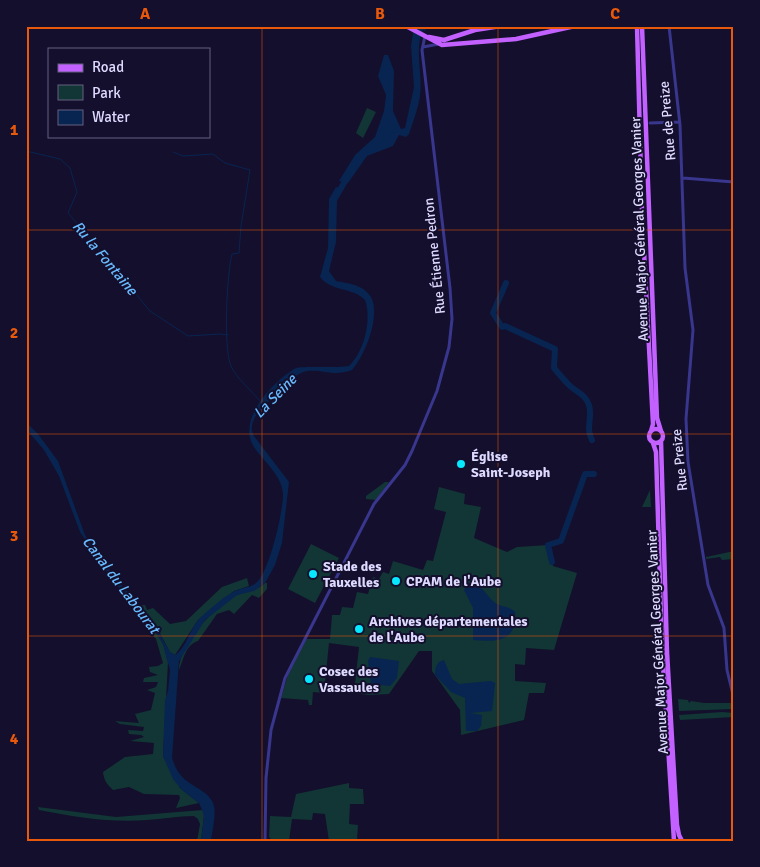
<svg xmlns="http://www.w3.org/2000/svg" width="760" height="867" font-family="Signika,sans-serif">
<style>
.green{fill:#113635}
.water{fill:#082451}
.lines{fill:none;stroke-linecap:round;stroke-linejoin:round}
.stream{stroke:#082451;stroke-width:1}
.river{stroke:#082451;stroke-width:6}
.minor{stroke:#39368e;stroke-width:3}
.major{stroke:#c261ff;stroke-width:4.5}
.grid{fill:none;stroke:#e8590c;stroke-width:1;stroke-opacity:0.55}
.poi-dot{fill:#06e8ff;stroke:#140f2c;stroke-width:2}
.labels{text-anchor:middle;stroke-width:4;stroke-linejoin:round;paint-order:stroke}
.street-label{font-size:14px;fill:#dedaff;stroke:#140f2c}
.poi-label{font-size:14px;font-weight:bold;fill:#dedaff;stroke:#140f2c;text-anchor:start}
.water-label{font-size:15px;font-style:italic;fill:#68baff;stroke:#140f2c}
.neatline{fill:none;stroke:#e8590c;stroke-width:2}
.grid-label{font-size:16px;text-anchor:middle;font-weight:bold;fill:#e8590c}
</style>
<rect width="100%" height="100%" fill="#140f2c"/>
<path class="green" d="M367,108L376,112L363,138L356,133Z
M385,482H389L376,500L366,499V496Z
M439,487L465,494L464,504L481,507L474,538L507,552L517,547L548,545L553,566L577,573L554,650L526,648L525,665L515,664V681L546,683L544,693H529L524,720L461,735L460,710L432,671V651H419L389,694L369,695L354,693L359,647L329,643L324,693L313,692L312,705H309L308,700L281,698L290,668L305,639H330L332,615H340L342,607L353,608L357,592L368,594L373,577L379,579L383,572L389,574L393,561L423,570L427,560L433,561L446,512L434,509Z
M650,490L651,507H642Z
M311,544L339,558L315,603L288,589Z
M734,551V559L722,560L720,557L706,559V557Z
M247,578L249,586L234,591L198,620L175,655L170,652L157,628L139,605H145L147,610L153,608L170,624L186,621L222,587Z
M265,583H267V589L259,598L252,595L234,614L229,610L217,614L198,641C185,645 184,659 179,670C179,643 214,607 237,595C247,590 256,591 265,583Z
M136,609L150,623L163,644L168,662L163,756L180,788L199,803L176,808L180,798L179,795L144,794L129,787L113,790C107,784 104,781 103,772L125,757L153,754L154,743L130,741L144,737L141,735L129,734L128,730L143,731L144,727L120,724L115,721L139,723L135,714L151,710L155,693L147,690L156,687L158,682H143L144,678L158,675L150,672L149,667L158,666L163,663L156,639L134,612Z
M678,699L688,700L689,703L691,701L704,703H731L733,709L679,711Z
M722,712L734,713V717L680,720L679,715Z
M349,783V788L363,789L364,804H350L349,824L358,825L357,841H329L325,814L313,813L312,820L292,819L289,841L272,840L269,837L270,816L291,817L296,794Z
M38,807L116,817L203,810L204,816L201,841H197L200,824L198,819L194,816C178,816 163,819 147,820C112,823 74,817 39,810Z"/>
<path class="water" d="M414,26H427L425,31L423,30C414,50 423,73 420,96C418,109 413,122 409,134L406,137L399,135L393,146L367,156L348,183L339,181L355,155L375,137L384,111L386,95L378,76L384,55H388L394,71L393,111L401,129L405,128L414,87L411,46Z
M336,187L343,189L337,201L336,242L329,271L336,281C348,283 364,285 371,297C381,316 365,355 352,370C332,377 325,369 307,371C292,373 266,405 255,417C252,424 250,429 254,436L289,482L282,543L275,565L265,583L254,591L237,595L205,620L179,661L172,758C181,788 202,784 212,801C218,810 212,831 211,841H201L204,816L202,810L199,803L182,790L173,779L163,756L165,700L168,691L170,670L163,644L150,623L112,580L80,532L59,476L44,450L26,429V422L38,434L58,461L85,535L117,580L149,616L170,652L175,655C187,647 190,628 200,618C210,609 222,598 233,592C240,588 248,588 255,584C269,574 283,512 283,495C283,476 263,461 254,447C236,420 273,381 296,368C298,366 339,368 349,366C364,352 372,320 365,300C353,287 331,292 320,277L328,248L329,199Z
M469,584C483,583 487,598 497,604C503,608 510,606 515,612C517,642 497,642 473,640V608L464,590Z
M370,657L399,661L397,678L390,686L371,684L368,661Z
M444,660L452,679L459,684L491,681L495,683L492,711L470,713L482,715L481,726L477,731H466L465,698L451,692L435,675C435,668 437,661 444,660Z"/>
<g class="lines">
<path class="stream" d="M26,151L60,159L70,168L77,192L68,213L150,311L188,336L220,334L228,335
M173,152L183,156L213,154L225,163L250,170L241,226L239,253L232,254C227,273 223,348 231,366C236,378 252,391 261,402"/>
<path class="river" d="M337,195L348,176
M506,283L493,313L502,327L505,326L555,349L554,368C559,374 564,380 570,386C578,393 585,394 589,405C593,418 585,427 592,440
M552,562L548,545L561,541L585,474H594"/>
<path class="minor" d="M669,26L680,125L685,268L693,330L686,419L688,462L708,585L724,628L727,670L734,699
M423,47L439,44
M650,123L679,122
M683,178L734,182
M265,841L266,778L271,730L285,678L374,504L405,465L412,451L437,391L449,347L452,319L450,288L422,50L425,36"/>
<path class="major" d="M406,26L442,45L516,39L575,26
M637,26L642,213L653,424L651,431
M642,26L657,418L661,431
M429,37L444,40L475,30L501,26
M649 436a7 7 0 1 1 14 0a7 7 0 1 1-14 0Z
M661,441L667,652L677,825L679,835L682,841
M653,443L656,452L662,649L674,841"/>
</g>
<path class="grid" d="M262,26V841M498,26V841M26,230H734M26,434H734M26,636H734"/>
<g class="poi-dot">
<circle cx="461" cy="464" r="5"/>
<circle cx="313" cy="574" r="5"/>
<circle cx="396" cy="581" r="5"/>
<circle cx="359" cy="629" r="5"/>
<circle cx="309" cy="679" r="5"/>
</g>
<g class="labels">
<g class="street-label">
<text transform="translate(667 121) rotate(-95)" y="5">Rue de Preize</text>
<text transform="translate(639 229) rotate(-92)" y="5">Avenue Major Général Georges Vanier</text>
<text transform="translate(434 256) rotate(-96)" y="5">Rue Étienne Pedron</text>
<text transform="translate(679 460) rotate(-96)" y="5">Rue Preize</text>
<text transform="translate(657 642) rotate(-93)" y="5">Avenue Major Général Georges Vanier</text>
</g>
<g class="poi-label">
<text x="471" y="461">Église<tspan x="471" dy="16">Saint-Joseph</tspan></text>
<text x="323" y="571">Stade des<tspan x="323" dy="16">Tauxelles</tspan></text>
<text x="406" y="586">CPAM de l'Aube</text>
<text x="369" y="626">Archives départementales<tspan x="369" dy="16">de l'Aube</tspan></text>
<text x="319" y="676">Cosec des<tspan x="319" dy="16">Vassaules</tspan></text>
</g>
<g class="water-label">
<text transform="translate(105 258) rotate(50)" y="5">Ru la Fontaine</text>
<text transform="translate(275 396) rotate(-46)" y="5">La Seine</text>
<text transform="translate(121 585) rotate(53)" y="5">Canal du Labourat</text>
</g>
</g>
<rect width="760" height="867" fill="none" stroke="#140f2c" stroke-width="55"/>
<rect x="48" y="48" width="162" height="90" fill="#140f2c" stroke="#656080"/>
<rect x="58" y="64" width="25" height="8" fill="#c261ff" stroke="#656080"/>
<text x="92" y="72" font-size="15" fill="#dedaff">Road</text>
<rect x="58" y="85" width="25" height="15" fill="#113635" stroke="#656080"/>
<text x="92" y="98" font-size="15" fill="#dedaff">Park</text>
<rect x="58" y="110" width="25" height="15" fill="#082451" stroke="#656080"/>
<text x="92" y="122" font-size="15" fill="#dedaff">Water</text>
<rect x="28" y="28" width="704" height="812" class="neatline"/>
<g class="grid-label">
<text x="145" y="19">A</text>
<text x="380" y="19">B</text>
<text x="615" y="19">C</text>
<text x="14" y="135">1</text>
<text x="14" y="338">2</text>
<text x="14" y="541">3</text>
<text x="14" y="744">4</text>
</g>
</svg>
